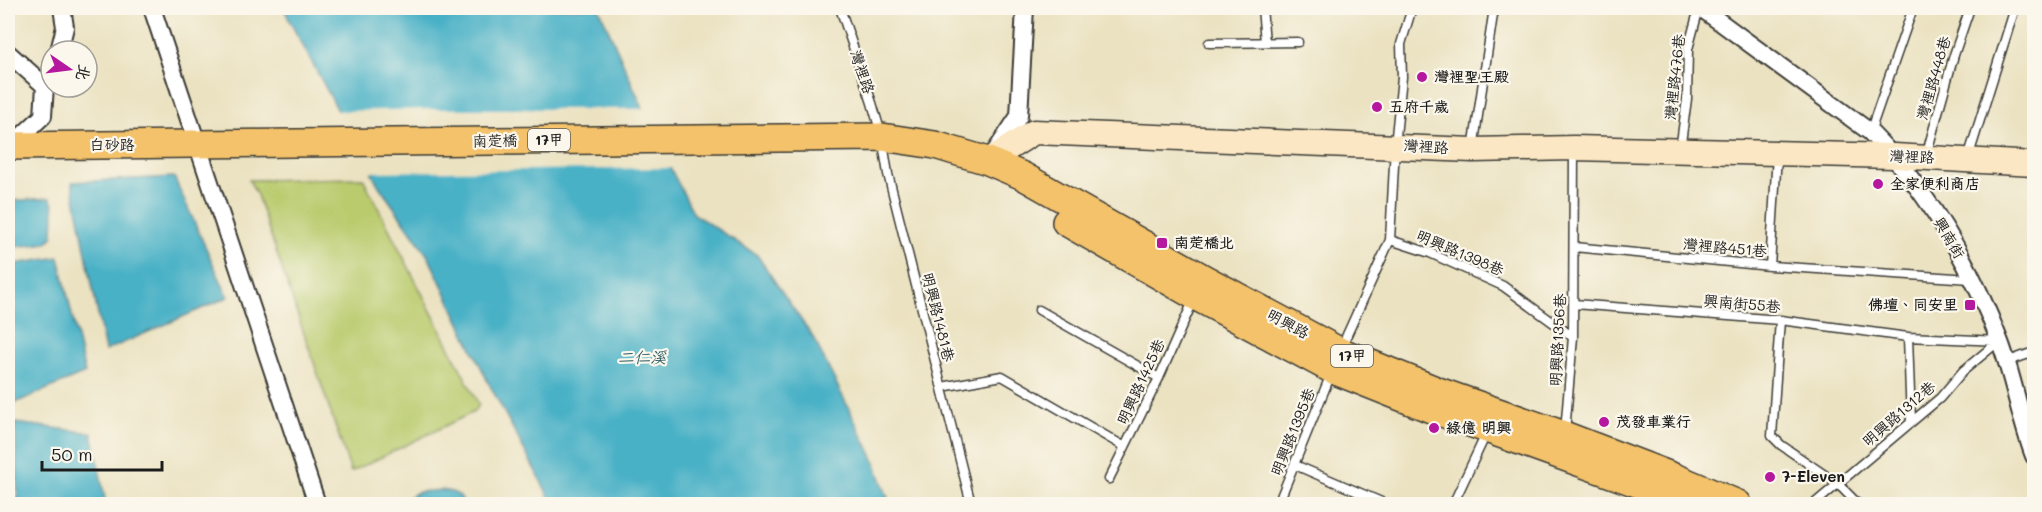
<svg xmlns="http://www.w3.org/2000/svg" width="2042" height="512" font-family="Mali,'LXGW WenKai TC',sans-serif">
<style>
.green{fill:#b9cb6d;stroke:#6a7444;stroke-width:1.5}
.water{fill:#48b1c6;stroke:#326671;stroke-width:1.5}
.pier{fill:#ebe2c1}
.lines{fill:none;stroke-linecap:round;stroke-linejoin:round}
.lane-casing{stroke:#3b3a35;stroke-width:11}
.street-casing{stroke:#3b3a35;stroke-width:20}
.secondary-casing{stroke:#3b3a35;stroke-width:27}
.primary-casing{stroke:#3b3a35;stroke-width:30}
.lane{stroke:#fff;stroke-width:8}
.street{stroke:#fff;stroke-width:16}
.secondary{stroke:#fbe7c3;stroke-width:24}
.primary{stroke:#f4c26a;stroke-width:27}
.poi-dot{fill:#b5179e;stroke:#fbf7ec;stroke-width:2}
.labels{text-anchor:middle;stroke-width:4.5;stroke-linejoin:round;paint-order:stroke}
.shield{fill:#fbf7ec;stroke:#5f5e5a;stroke-width:1.5}
.shield-label{font-size:14px;font-weight:bold;fill:#1c1c1c}
.street-label{font-size:15px;fill:#1c1c1c;stroke:#fbf7ec}
.poi-label{font-size:15px;font-weight:bold;fill:#1c1c1c;stroke:#fbf7ec;text-anchor:start}
.water-label{font-size:16px;font-style:italic;fill:#305f68;stroke:#fbf7ec}
</style>
<rect width="100%" height="100%" fill="#fbf7ec"/>
<filter id="ink" filterUnits="userSpaceOnUse"><feTurbulence type="fractalNoise" baseFrequency=".0167" numOctaves="2"/><feDisplacementMap in="SourceGraphic" scale="12" xChannelSelector="R" yChannelSelector="G"/><feConvolveMatrix kernelMatrix="1 2 1 2 8 2 1 2 1" color-interpolation-filters="sRGB"/></filter>
<filter id="wash" filterUnits="userSpaceOnUse"><feTurbulence type="fractalNoise" baseFrequency=".008" numOctaves="4" result="noise"/><feDisplacementMap in="SourceGraphic" scale="24" xChannelSelector="R" yChannelSelector="G"/><feGaussianBlur stdDeviation="1.35" result="paint"/><feColorMatrix in="noise" values="0 0 0 0 0 0 0 0 0 0 0 0 0 0 0 0 0 1.4 0 .05"/><feComposite in="paint" operator="in"/></filter>
<g filter="url(#wash)">
<rect width="100%" height="100%" fill="#ebe2c1"/>
<path class="green" d="M363,178L479,405L474,412L351,472L257,195L249,180Z"/>
<path class="water" d="M284,8H599L662,152L694,214L757,255L814,339L873,457L890,504H553L487,380L428,256L379,186L290,22Z
M174,177L228,297L105,351L72,182Z
M50,198C56,208 53,225 53,237L46,243L8,248V201Z
M59,257L85,373L15,403L8,374V265Z
M15,423L92,433L106,504H18Z
M442,490C454,492 460,493 464,504H396L418,492Z"/>
<path class="pier" d="M434,109H646L674,168L368,172L335,111Z"/>
</g>
<g filter="url(#ink)">
<g class="lines">
<g class="lane-casing">
<path id="lane" d="M840,8L872,103L882,137L888,174L971,504
M1262,8L1265,42
M1209,43L1298,42
M1870,132L1913,8
M1473,149L1494,8
M1680,150L1687,99L1688,49L1699,8
M1926,156L1954,55L1970,8
M1968,158L2015,8
M1390,240L1430,253L1503,286L1573,337
M1574,247L1770,266L1971,279
M1770,266L1777,155
M1574,304L1780,320L1908,337L1911,422
M1039,310L1159,378
M1780,320L1772,436L1781,445L1838,484L1858,504
M1908,337L1999,341
M1341,348L1390,240L1395,146L1402,77L1401,44L1412,8
M2006,362L2034,352
M942,387L1002,376L1125,447
M1565,432L1573,337L1574,151
M1295,465L1386,504
M1109,479L1159,378L1194,299
M1278,504L1331,374
M1453,504L1487,432
M1814,504L1940,398L1963,371L1999,341"/>
</g>
<g class="street-casing">
<path id="street" d="M152,8L317,504
M1701,8L1870,132C1928,190 1971,266 2000,342C2014,379 2020,419 2034,456
M59,51L65,27L62,8
M8,53L45,86
M9,144L12,145L43,116L45,86L51,72
M993,155L1019,116L1025,8"/>
</g>
<g class="secondary-casing">
<path id="secondary" d="M988,161L1034,132L1473,150L1574,148L1894,156L2034,164"/>
</g>
<g class="primary-casing">
<path id="primary" d="M8,146L882,137L935,145L988,161L1023,176L1205,279L1339,351L1438,391L1564,435L1674,477L1738,504
M1066,222L1195,296L1333,370L1431,409L1667,494L1690,504"/>
</g>
<use href="#lane" class="lane"/>
<use href="#street" class="street"/>
<use href="#secondary" class="secondary"/>
<use href="#primary" class="primary"/>
</g>
</g>
<g class="poi-dot">
<circle cx="1422" cy="77" r="6"/>
<circle cx="1377" cy="107" r="6"/>
<circle cx="1878" cy="184" r="6"/>
<rect x="1156" y="237" width="12" height="12" rx="3"/>
<rect x="1964" y="299" width="12" height="12" rx="3"/>
<circle cx="1604" cy="422" r="6"/>
<circle cx="1434" cy="428" r="6"/>
<circle cx="1770" cy="477" r="6"/>
</g>
<g class="labels">
<g class="shield">
<rect x="528" y="129" width="42" height="22" rx="4.5"/>
<rect x="1331" y="345" width="42" height="22" rx="4.5"/>
</g>
<g class="shield-label">
<text x="549" y="145">17甲</text>
<text x="1352" y="361">17甲</text>
</g>
<g class="street-label">
<text transform="translate(862 72) rotate(71)" y="5">灣裡路</text>
<text transform="translate(1675 77) rotate(-84)" y="5">灣裡路476巷</text>
<text transform="translate(1934 78) rotate(-74)" y="5">灣裡路448巷</text>
<text transform="translate(495 141) rotate(-1)" y="5">南萣橋</text>
<text x="112" y="150">白砂路</text>
<text transform="translate(1426 147) rotate(3)" y="5">灣裡路</text>
<text transform="translate(1912 157) rotate(2)" y="5">灣裡路</text>
<text transform="translate(1949 238) rotate(59)" y="5">興南街</text>
<text transform="translate(1725 248) rotate(5)" y="5">灣裡路451巷</text>
<text transform="translate(1460 253) rotate(23)" y="5">明興路1398巷</text>
<text transform="translate(1742 304) rotate(5)" y="5">興南街55巷</text>
<text transform="translate(938 317) rotate(76)" y="5">明興路1481巷</text>
<text transform="translate(1288 324) rotate(28)" y="5">明興路</text>
<text transform="translate(1558 340) rotate(-87)" y="5">明興路1356巷</text>
<text transform="translate(1141 382) rotate(-65)" y="5">明興路1425巷</text>
<text transform="translate(1899 414) rotate(-41)" y="5">明興路1312巷</text>
<text transform="translate(1293 432) rotate(-68)" y="5">明興路1395巷</text>
</g>
<g class="poi-label">
<text x="1434" y="82">灣裡聖王殿</text>
<text x="1389" y="112">五府千歲</text>
<text x="1890" y="189">全家便利商店</text>
<text x="1174" y="248">南萣橋北</text>
<text x="1958" y="310" text-anchor="end">佛壇、同安里</text>
<text x="1616" y="427">茂發車業行</text>
<text x="1446" y="433">綠億 明興</text>
<text x="1782" y="482">7-Eleven</text>
</g>
<g class="water-label">
<text x="642" y="363">二仁溪</text>
</g>
</g>
<rect width="2042" height="512" fill="none" stroke="#fbf7ec" stroke-width="30"/>
<g transform="translate(69 69) rotate(104)"><circle r="28" fill="#fbf7ec" stroke="#a29f99" stroke-width="1.5"/>
<path d="M0-4.5L10 22L0 15L-10 22Z" fill="#b5179e"/>
<text y="-9" font-size="16" font-weight="bold" text-anchor="middle" fill="#1c1c1c">北</text>
</g>
<path d="M42 461v9h120v-9" fill="none" stroke="#1c1c1c" stroke-width="3"/>
<text x="51" y="461" font-size="18" fill="#1c1c1c" stroke="#fbf7ec" stroke-width="4.5" paint-order="stroke">50 m</text>
</svg>
